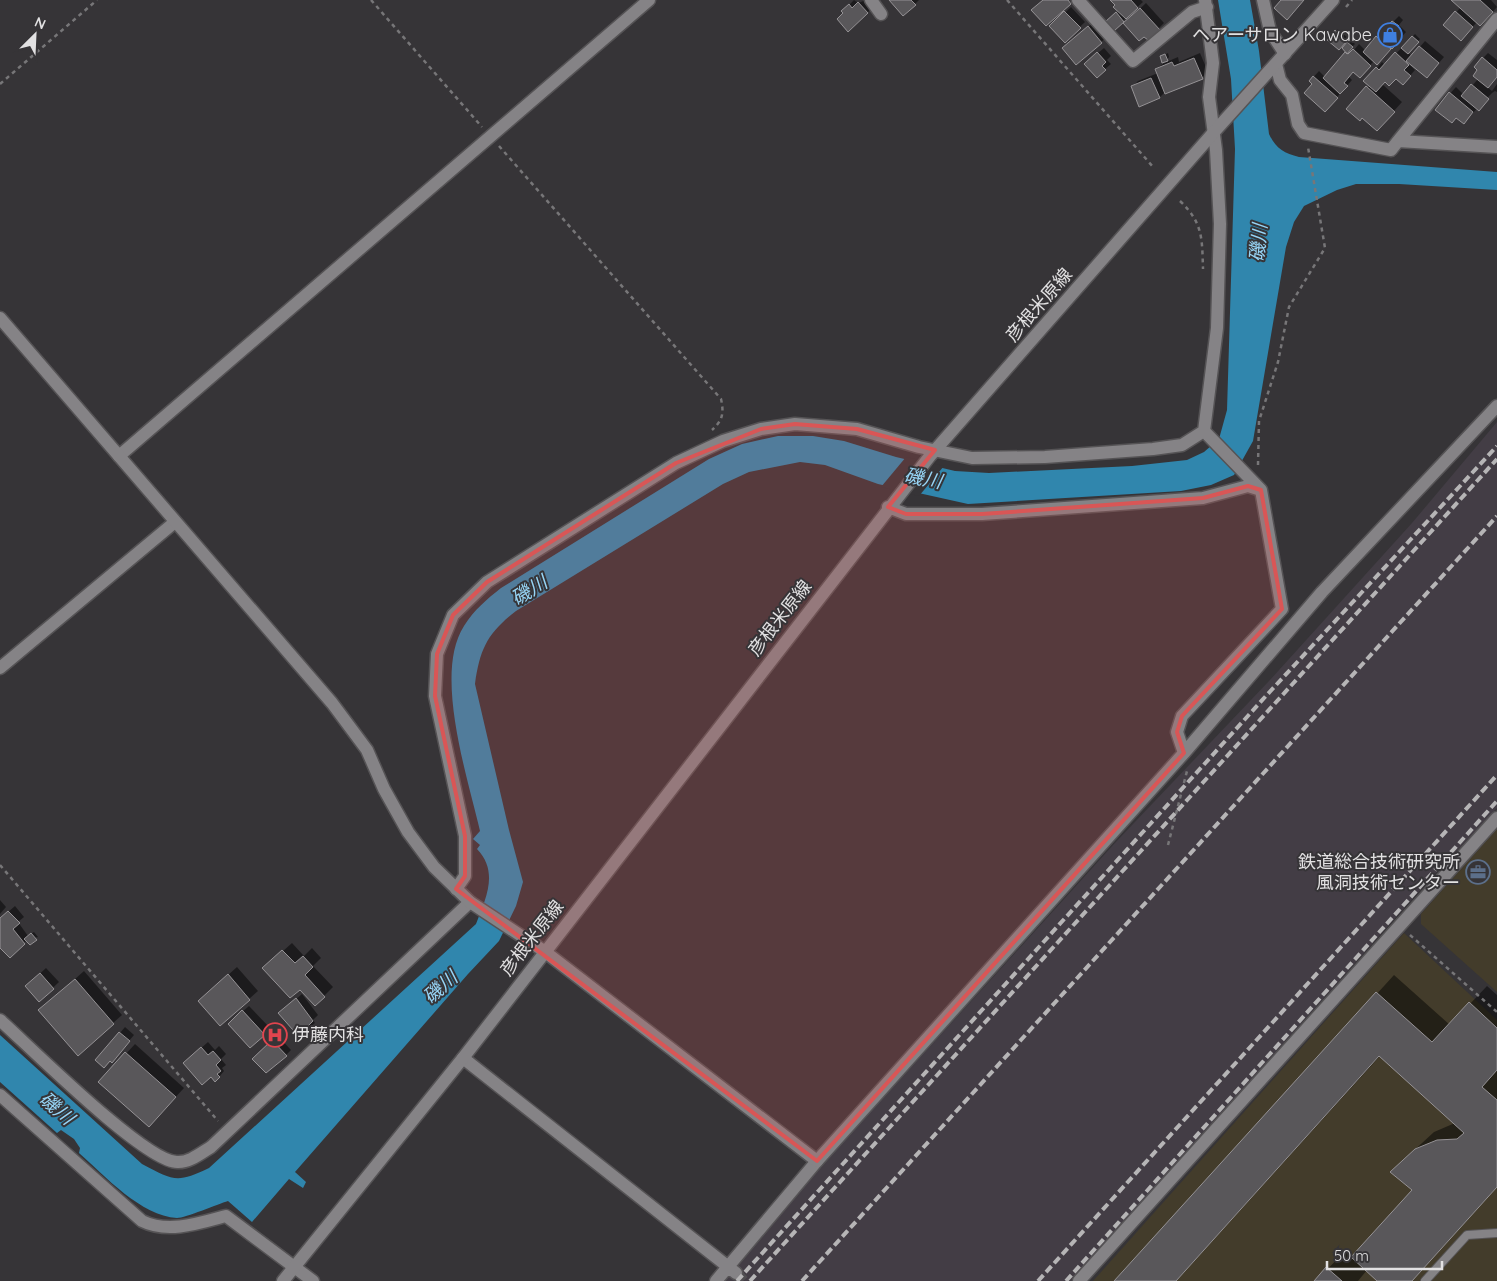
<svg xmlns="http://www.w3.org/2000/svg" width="1497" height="1281" font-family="Quicksand,'Noto Sans JP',sans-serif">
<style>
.commercial{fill:#433c2b}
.built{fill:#433d45}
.water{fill:#3086ad}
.pier{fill:#363437}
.shadow{fill:#0007}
.building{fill:#59575a;stroke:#959295}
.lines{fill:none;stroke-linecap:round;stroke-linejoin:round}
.minor-tunnel{stroke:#504e51;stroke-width:12;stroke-dasharray:12 6;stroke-linecap:butt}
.service-casing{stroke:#555355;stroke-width:10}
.minor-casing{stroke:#555355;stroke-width:15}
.tertiary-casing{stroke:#555355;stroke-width:15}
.secondary-casing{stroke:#555355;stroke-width:15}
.path{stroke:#777678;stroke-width:2.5;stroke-dasharray:4 4;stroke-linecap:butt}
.service{stroke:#858386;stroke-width:8}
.minor{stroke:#858386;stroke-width:12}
.tertiary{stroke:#858386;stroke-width:12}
.secondary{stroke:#858386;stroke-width:12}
.rail{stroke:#b6b5b6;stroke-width:4;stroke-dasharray:8 4;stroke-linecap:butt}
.marked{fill:#d95656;fill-opacity:0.2;stroke:#d95656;stroke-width:4;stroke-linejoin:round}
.labels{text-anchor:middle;stroke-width:4;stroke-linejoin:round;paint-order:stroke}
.poi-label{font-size:18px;fill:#e2e1e2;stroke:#363437;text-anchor:end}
.street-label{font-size:18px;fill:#e2e1e2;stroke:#363437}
.water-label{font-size:19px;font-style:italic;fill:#97d5f6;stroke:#363437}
</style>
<rect width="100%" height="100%" fill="#363437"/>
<path class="commercial" d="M1497,829V992L1421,924V914Z
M1404,933L1497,1020V1281H1093Z"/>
<path class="built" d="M1497,422V808L1431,878L1071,1281H710L896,1084L1114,844L1269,681L1412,523Z"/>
<path class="water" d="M1218,0H1250L1259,51L1269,134C1276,149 1284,153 1299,157L1497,172V190L1399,184H1356L1337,190L1304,206L1294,222L1286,247L1253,441L1234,475L1211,485L1181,491L968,504L878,484L825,465L800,462L749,472L723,484L516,611C488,633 480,648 475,684L509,830L523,882L516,906L499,941L468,974L295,1172L306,1182L303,1188L289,1179L252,1222L228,1201C218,1204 185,1218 177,1218C141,1216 105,1176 79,1153L80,1148L74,1139L61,1130L57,1133L0,1082V1035L142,1164C173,1180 176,1184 209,1168L476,924C486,898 499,872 477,849L480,845L473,839L480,831C468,778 433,674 464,626C474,610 487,599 501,588L709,459L742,444L778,436H813L844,441L896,457L955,471L989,473L1132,466L1187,460L1204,452L1219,439L1227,410L1235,149L1231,79Z"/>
<path class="pier" d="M906,457L944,466L919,496L881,487Z"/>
<path class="shadow" d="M854,0L858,3L866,0L873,7L867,13H845L843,11Z
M890,0H919L915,4Z
M1112,0H1141L1143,2L1114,29L1107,22L1119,11Z
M1453,0H1491L1497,7L1486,19L1477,22L1466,34L1445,25L1461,7Z
M1146,3L1164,23L1148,39L1130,18Z
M1071,7L1085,22L1065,41L1051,26Z
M1399,16L1403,20L1399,25L1406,32L1383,58L1374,61L1359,76L1354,71L1348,76L1352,80L1330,105L1310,81L1319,71L1325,77L1347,51L1343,48L1351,40L1355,44L1351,48L1354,50L1359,44L1365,50Z
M1094,22L1107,37L1101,42L1069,43Z
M1338,29L1348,38L1338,48L1328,39Z
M1415,34L1420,39L1408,53L1412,56L1425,41L1444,57L1432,71L1410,62L1409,64L1415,70L1408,78H1396L1385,81L1382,84L1402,102L1385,121L1363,117L1348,109L1370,85L1365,81L1377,68L1382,62L1385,65Z
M1104,48L1111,56L1107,60L1111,64L1097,76L1091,59Z
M1168,53L1169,57L1164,63L1178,57L1179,62L1200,53L1208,72L1202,78L1165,92L1160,97L1132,87L1138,81L1158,73L1156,69L1164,63L1161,57Z
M1488,53L1497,60V77L1487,87L1492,91L1497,84V92L1495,91L1492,93L1469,117L1457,116L1436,109L1456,87L1464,95L1478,79L1483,58Z
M0,900L6,907L0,914Z
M15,906L24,917L18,922L28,936L34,932L38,937L27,940L10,957L0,946V919Z
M292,943L304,956L312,948L321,958L313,966L333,987L315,1005L273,960Z
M237,967L258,991L220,1025L208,993Z
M46,968L59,982L39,1001L32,981Z
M84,971L122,1015L113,1023L49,1002Z
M1394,975L1450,1025L1487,986L1497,995V1187L1412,1281H1379L1367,1270L1358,1281H1316L1345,1251L1352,1257L1413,1190L1409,1155L1434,1132L1455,1123L1380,1056L1176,1281H1116Z
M302,994L318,1015L313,1020L315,1023L300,1036L286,1008Z
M249,1006L270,1028L250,1047L235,1018Z
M125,1027L134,1035L117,1055L97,1060Z
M278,1036L291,1050L286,1055L254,1059Z
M208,1042L215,1050L219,1046L226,1054L221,1059L226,1065L222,1068L224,1071L219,1077L211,1076L190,1058Z
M135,1044L184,1088L149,1126L100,1082Z"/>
<path class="building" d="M889,0H911L916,5L903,16Z
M1043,0H1068L1071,4L1046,26L1031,10Z
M1110,0H1131L1138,8L1126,19L1113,7L1115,5Z
M1281,0H1304L1287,20L1274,8Z
M1451,0H1480L1493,12L1480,26Z
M858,2L868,13L848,32L837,19L843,13L841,11L849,4L852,8Z
M1140,8L1160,30L1148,40L1144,37L1139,41L1123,23Z
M1064,11L1081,28L1065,43L1049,26Z
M1455,11L1473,27L1461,41L1443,25Z
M1116,12L1124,22L1114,31L1105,22Z
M1392,21L1399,26L1394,31L1402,38L1392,49L1378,36Z
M1088,26L1102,43L1076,65L1062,48Z
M1335,30L1347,41L1339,50L1327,40Z
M1376,36L1391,49L1377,65L1363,52Z
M1412,36L1419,42L1408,54L1401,48Z
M1347,42L1353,47L1347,54L1342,48Z
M1419,46L1439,63L1427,78L1406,61Z
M1353,49L1371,66L1360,78L1353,72L1344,83L1348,86L1340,94L1323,78L1345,52L1348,54Z
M1097,52L1106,62L1102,66L1106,70L1097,78L1084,64Z
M1395,52L1409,65L1404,70L1411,76L1403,85L1396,79L1389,86L1385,82L1376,92L1363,81L1376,67L1379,70Z
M1165,54L1168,61L1162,63L1160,56Z
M1482,57L1497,70V77L1488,88L1473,76L1477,70L1474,67Z
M1194,58L1203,79L1165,94L1155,69L1172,62L1174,66Z
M1313,76L1338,98L1325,112L1304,93L1312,84L1309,81Z
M1151,78L1160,98L1139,107L1131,86Z
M1471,84L1489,99L1479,111L1461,96Z
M1366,86L1395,112L1377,131L1362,118L1360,121L1346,109Z
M1449,92L1473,112L1464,124L1456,118L1452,123L1435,110Z
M8,911L20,923L13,929L25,944L10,958L0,948V918Z
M31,933L37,940L30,945L24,939Z
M282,950L295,963L303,956L313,967L305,975L325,997L315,1006L300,990L290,998L262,968Z
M40,973L54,989L39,1002L25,986Z
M228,974L250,1000L220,1026L198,1001Z
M75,979L114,1024L78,1056L38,1010Z
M1376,992L1432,1042L1469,1002L1497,1028V1070L1482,1087L1497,1100V1187L1412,1281H1377L1351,1257L1412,1190L1390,1172L1415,1149L1437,1140L1457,1139L1464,1133L1379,1056L1176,1281H1114Z
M296,998L313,1021L308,1026L310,1029L300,1038L278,1013Z
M242,1010L265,1035L250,1048L228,1024Z
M119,1032L130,1041L112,1063L110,1061L104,1068L95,1060Z
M272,1040L287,1056L266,1073L252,1059Z
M201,1047L208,1055L213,1051L221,1060L216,1065L221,1071L217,1074L220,1077L215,1082L211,1077L202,1085L183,1063Z
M125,1052L176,1097L149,1127L98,1082Z
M1326,1267L1342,1281H1314Z"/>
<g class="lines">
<path class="minor-tunnel" d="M736,1273L743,1281"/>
<g class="service-casing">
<path id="service" d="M1425,1281L1467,1235L1497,1233"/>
</g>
<g class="minor-casing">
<path id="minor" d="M871,0L881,14
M1078,0L1133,61L1192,12L1207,7
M1263,0L1270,31L1285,54
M1276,64L1280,80L1292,95L1298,124L1304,133L1391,150L1398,141L1497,147
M1398,141L1497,19
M119,456L649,0
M888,507L906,514H982L1203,498L1248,486L1261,490
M0,668L175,522
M1184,753L1177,732L1182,716L1282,609L1261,490L1204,431L1217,328L1220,224L1216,150L1209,97L1213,63L1205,0
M456,889L465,876V836L435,696L437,654L453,615L487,582L676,463L723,441L761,429L795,424L857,429L919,447L972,458L1045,457L1153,449L1182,445L1204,431
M0,1020C29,1046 145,1162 177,1162C189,1163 201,1153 211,1147L470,902
M463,1058L736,1273
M0,1095L142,1221C168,1234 200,1223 226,1216L313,1281
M716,1281L817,1161L1184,753L1322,592L1497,406
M1079,1281L1497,818"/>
</g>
<g class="tertiary-casing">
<path id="tertiary" d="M0,318L332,703L367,750L384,789L408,832L434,867L470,902L544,951L817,1161"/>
</g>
<g class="secondary-casing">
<path id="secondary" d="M283,1281L463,1058L930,456L1214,132L1333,0"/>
</g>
<path class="path" d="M371,0L482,127
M1007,0L1154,168
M1346,7L1352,0
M0,84L97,0
M499,146L721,399C724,413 723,420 712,430
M1180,201C1203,223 1202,238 1203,269
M1258,465L1259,421L1278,362L1289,307L1325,248L1308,147
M1168,845L1187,771
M0,865L218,1121
M1410,935L1497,1012"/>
<use href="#service" class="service"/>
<use href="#minor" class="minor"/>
<use href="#tertiary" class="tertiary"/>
<use href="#secondary" class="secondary"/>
<path class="rail" d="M737,1281L1265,697L1497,446
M750,1281L1497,459
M802,1281L1497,516
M1038,1281L1497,775
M1066,1281L1497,801"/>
</g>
<path class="marked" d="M795,424L857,429L935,450L888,507L906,514H982L1203,498L1248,486L1261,490L1282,609L1182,716L1177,732L1184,753L817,1161L456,889L465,876V836L435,696L437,654L453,615L487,582L676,463L761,429Z"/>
<defs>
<g id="shop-ring" transform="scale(1.25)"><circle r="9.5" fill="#363437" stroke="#3f7fe0" stroke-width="1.5"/><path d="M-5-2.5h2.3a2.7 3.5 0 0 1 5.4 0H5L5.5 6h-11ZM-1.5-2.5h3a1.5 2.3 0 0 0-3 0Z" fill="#3f7fe0"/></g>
<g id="office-ring" transform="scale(1.25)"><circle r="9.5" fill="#363437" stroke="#5c6f8a" stroke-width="1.5"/><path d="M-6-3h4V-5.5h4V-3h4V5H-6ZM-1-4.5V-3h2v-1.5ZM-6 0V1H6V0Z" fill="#5c6f8a"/></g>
<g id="hospital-ring" transform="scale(1.25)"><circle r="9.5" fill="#363437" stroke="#e0444e" stroke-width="1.5"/><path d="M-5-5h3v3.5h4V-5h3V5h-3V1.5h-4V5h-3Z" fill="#e0444e"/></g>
</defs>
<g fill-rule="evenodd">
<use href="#shop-ring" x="1390" y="35"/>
<use href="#office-ring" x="1478" y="872"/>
<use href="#hospital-ring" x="275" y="1035"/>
</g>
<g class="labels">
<g class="poi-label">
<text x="1372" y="41">ヘアーサロン Kawabe</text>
<text x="1460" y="868">鉄道総合技術研究所<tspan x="1460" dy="21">風洞技術センター</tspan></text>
<text x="292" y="1041" text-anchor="start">伊藤内科</text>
</g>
<g class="street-label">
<text transform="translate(1039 305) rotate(-49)" y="6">彦根米原線</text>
<text transform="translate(780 618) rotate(-52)" y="6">彦根米原線</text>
<text transform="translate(532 938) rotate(-52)" y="6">彦根米原線</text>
</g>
<g class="water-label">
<text transform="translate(1258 243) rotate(-85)" y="7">磯川</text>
<text transform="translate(923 478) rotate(11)" y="7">磯川</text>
<text transform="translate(529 590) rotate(-32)" y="7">磯川</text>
<text transform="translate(440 987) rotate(-41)" y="7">磯川</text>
<text transform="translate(57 1108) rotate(41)" y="7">磯川</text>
</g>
</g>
<g transform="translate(35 35) rotate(24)" stroke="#363437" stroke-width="4" paint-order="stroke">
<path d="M0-4L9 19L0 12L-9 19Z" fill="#e2e1e2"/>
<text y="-8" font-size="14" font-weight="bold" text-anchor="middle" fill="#e2e1e2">N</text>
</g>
<path d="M1327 1261v8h115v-8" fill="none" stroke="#e2e1e2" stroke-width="2.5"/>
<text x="1334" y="1261" font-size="15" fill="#e2e1e2" stroke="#363437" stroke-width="4" paint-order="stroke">50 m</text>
</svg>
